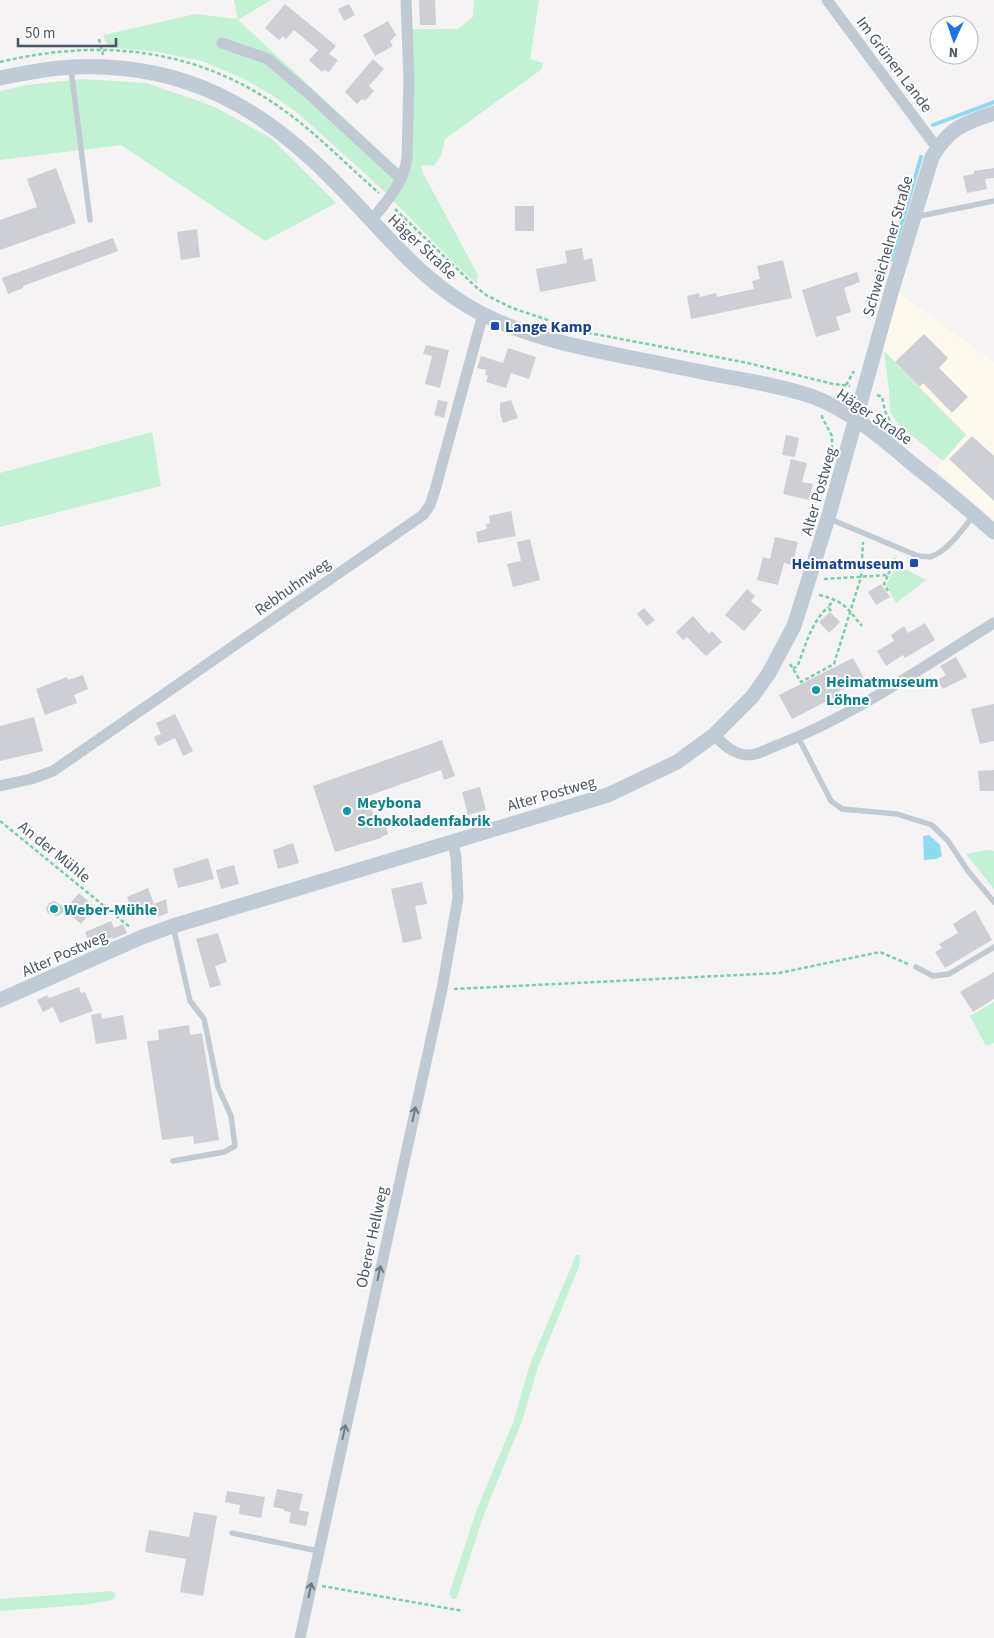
<svg xmlns="http://www.w3.org/2000/svg" width="994" height="1638" font-family="'Source Sans 3',sans-serif">
<style>
.commercial{fill:#fdf9ef}
.green{fill:#c3f1d5}
.water{fill:#90daee}
.lines{fill:none;stroke-linecap:round;stroke-linejoin:round}
.stream{stroke:#90daee;stroke-width:4}
.building{fill:#cdcfd5}
.path{stroke:#7ad0a6;stroke-width:2.5;stroke-dasharray:4 2.5;stroke-linecap:butt}
.lane{stroke:#c1cad2;stroke-width:5.5}
.street{stroke:#c1cad2;stroke-width:11}
.secondary{stroke:#c1cbd6;stroke-width:15}
.oneway{stroke:#6e7983}
.transit-dot{fill:#1a4fb4;stroke:#fff;stroke-width:2}
.culture-dot{fill:#0f9aa8;stroke:#fff;stroke-width:2}
.labels{text-anchor:middle;stroke-width:4;stroke-linejoin:round;paint-order:stroke}
.street-label{font-size:16px;fill:#4a5661;stroke:#fff}
.transit-label{font-size:16px;font-weight:bold;fill:#164399;stroke:#fff;text-anchor:start}
.culture-label{font-size:16px;font-weight:bold;fill:#0d838f;stroke:#fff;text-anchor:start}
</style>
<rect width="100%" height="100%" fill="#f5f3f3"/>
<path class="commercial" d="M894,289L994,362V520L935,469L966,434L884,351Z"/>
<path class="green" d="M234,0H271L238,20L405,174L410,29H458L473,17L474,0H539L530,59L543,63L542,69L445,139L441,156L434,166L421,165L423,173L478,275L477,284L457,266L384,191L299,114L272,95L244,79L202,61L157,52L108,47L103,35L196,14L238,19Z
M83,79L146,83L213,106L271,138L336,203L265,241L121,145L0,160V91L27,85Z
M884,351L966,435L943,461L899,425L890,412L889,391Z
M152,432L161,486L0,527V473Z
M897,565L926,580L896,603L886,585Z
M986,850L994,851V889L966,854Z
M994,1002V1043L986,1046L970,1016Z
M576,1255H580L579,1266L538,1367L522,1421L484,1514L458,1594L456,1599H452L449,1594L476,1512L514,1420L529,1367Z
M112,1591L116,1595L112,1600L83,1605L0,1611V1599Z"/>
<path class="water" d="M929,835L940,845L942,856L936,859L924,860L923,836Z"/>
<g class="lines">
<path class="stream" d="M933,125L994,102
M891,260L921,157"/>
</g>
<path class="building" d="M419,0H435L436,25H420Z
M285,4L336,46L329,54L338,60L329,72L324,70L322,72L309,60L318,50L294,30L286,39L283,36L279,40L265,28Z
M349,4L355,15L344,21L338,9Z
M388,21L396,35L390,41L393,46L375,56L363,35Z
M373,59L384,69L369,86L374,91L365,101L362,99L357,104L345,92Z
M56,168L76,223L0,250V220L37,207L27,179Z
M994,168V178L985,179L987,189L967,193L963,176L974,174V171Z
M515,206H534V231H515Z
M197,229L200,257L181,260L177,232Z
M113,238L118,251L23,286V288L8,294L2,278Z
M582,248L584,260L592,258L596,281L540,292L536,269L567,263L565,251Z
M783,260L792,298L691,319L687,296L699,293L700,297L716,293L717,297L754,289L752,281L760,279L757,266Z
M857,272L860,282L844,288L851,312L836,317L840,330L816,337L802,290Z
M924,334L948,358L939,368L968,397L952,413L923,383L920,387L895,362Z
M426,345L449,350L440,388L425,384L432,356L423,354Z
M508,348L536,357L529,379L511,373L506,388L486,382L488,376L485,375L486,370L477,368L481,356L503,363Z
M438,400L448,402L444,418L434,415Z
M511,400L518,418L503,423L500,413V403Z
M786,435L799,438L795,457L782,455Z
M972,436L994,456V501L949,459Z
M791,459L807,463L802,482L813,484L809,500L783,494Z
M511,511L516,536L478,543L476,532L487,529L486,524L490,523L489,516Z
M775,537L798,542L792,565L784,563L778,585L757,580L763,557L770,559Z
M530,539L540,580L513,587L507,564L521,561L517,542Z
M881,584L890,597L876,605L868,592Z
M747,589L755,596L751,601L762,610L744,631L725,615Z
M644,608L655,620L647,626L637,614Z
M830,612L840,622L829,633L819,622Z
M693,616L709,634L712,631L722,642L706,656L687,637L683,640L676,632Z
M925,623L935,640L905,658L903,655L886,666L877,651L894,641L891,635L904,626L908,633Z
M956,657L967,677L943,689L937,680L946,675L940,666Z
M853,658L864,678L835,693L837,696L792,719L779,695Z
M83,675L88,689L74,695L77,703L45,715L36,689L67,677L68,680Z
M994,704V741L980,744L971,709Z
M175,714L193,751L183,756L175,738L158,746L154,737L161,734L156,723Z
M34,717L43,751L0,761V726Z
M442,740L455,776L444,780L441,770L368,796L376,822L384,820L388,834L381,837V838L335,852L313,786Z
M994,770V791H980L978,771Z
M480,787L486,810L468,815L462,792Z
M293,843L299,863L278,869L273,850Z
M208,858L214,879L178,888L173,869Z
M234,865L239,884L221,889L216,870Z
M422,882L427,904L415,906L422,939L403,943L391,889Z
M148,888L154,904L166,899L168,913L158,917L153,904L133,913L127,897Z
M79,893L95,907L81,924L66,911L57,916L48,914L46,909L49,903L54,901L66,908Z
M975,910L992,940L945,968L935,952L942,948L939,944L958,933L953,924Z
M111,921L114,928L123,924L127,933L113,939L112,937L91,947L85,932Z
M218,933L227,962L215,966L221,985L210,988L196,939Z
M994,972V999L973,1012L960,992Z
M79,987L81,993L85,992L93,1011L60,1023L53,1007L43,1012L37,1000L47,995L49,998Z
M101,1013L102,1019L123,1015L127,1039L96,1044L91,1015Z
M189,1025L190,1035L202,1033L219,1140L194,1144L193,1136L162,1140L147,1041L159,1040L158,1030Z
M277,1489L303,1494L299,1510L309,1512L306,1526L289,1523L291,1512L284,1511V1509L273,1507Z
M227,1491L265,1497L261,1518L239,1514L240,1505L225,1502Z
M194,1512L217,1516L203,1596L180,1592L186,1559L145,1552L149,1530L189,1537Z"/>
<g class="lines">
<path class="path" d="M99,39L103,55
M0,62C106,37 205,49 293,117C323,140 350,168 379,193
M395,209L475,286L486,295L512,308L584,332L748,363L833,384L850,386
M846,385L854,371
M877,395L882,397L885,411L895,431
M822,415V417L832,436V450
M824,579L888,575L896,556
M888,591L884,584L888,575
M819,595C844,601 846,607 862,626
M831,611L828,607L835,599
M790,664L801,682L834,664L861,577L863,542
M793,669L798,665C806,644 811,623 828,607
M0,821L131,928
M454,989L779,973L880,952L908,964
M322,1586L463,1611"/>
<path class="lane" d="M71,69L90,220
M915,217L994,201
M830,519L918,556C922,556 927,557 930,557C946,553 964,528 973,516
M798,737L831,801L842,809L897,814L932,825L948,841L968,871L994,902
M916,967L933,976L949,974L994,947
M173,1161L224,1152L235,1146L231,1116L218,1087L204,1019L190,1001L173,926
M232,1533L318,1551"/>
<path class="street" d="M827,0L937,148
M222,43L268,59L309,94L401,179
M371,221C386,202 404,183 407,158L409,80L406,0
M714,735C724,745 734,755 749,755C758,755 769,748 778,745C855,715 924,666 994,623
M0,786L31,779L53,771L423,515L430,505L435,490L483,314
M300,1638L442,989L458,898L456,858L453,841"/>
<path class="secondary" d="M0,78C24,73 49,68 73,67C182,62 262,106 336,183C383,230 423,285 484,315C531,338 582,348 632,358C664,364 696,371 728,377C756,382 784,387 811,396C850,410 884,440 915,466C942,487 968,509 994,532
M0,1000L142,937L173,926L608,795L677,762L714,735L752,697L769,673L794,626L828,518L891,293L932,157C949,128 964,123 994,113"/>
</g>
<defs><path id="oneway-shaft" d="M-6 0H5M1.5-3L5.5 0L1.5 3" fill="none" stroke-width="1.6" stroke-linecap="round" stroke-linejoin="round" transform="scale(1.25)"/></defs>
<g class="oneway">
<use href="#oneway-shaft" transform="translate(414 1114) rotate(-78)"/>
<use href="#oneway-shaft" transform="translate(379 1273) rotate(-78)"/>
<use href="#oneway-shaft" transform="translate(344 1432) rotate(-78)"/>
<use href="#oneway-shaft" transform="translate(310 1590) rotate(-78)"/>
</g>
<g class="transit-dot">
<rect x="490" y="321" width="10" height="10" rx="2.5"/>
<rect x="909" y="558" width="10" height="10" rx="2.5"/>
</g>
<g class="culture-dot">
<circle cx="816" cy="690" r="5"/>
<circle cx="347" cy="811" r="5"/>
<circle cx="54" cy="909" r="5"/>
</g>
<g class="labels">
<g class="street-label">
<text transform="translate(895 64) rotate(53)" y="6">Im Grünen Lande</text>
<text transform="translate(423 246) rotate(43)" y="6">Häger Straße</text>
<text transform="translate(887 246) rotate(-74)" y="6">Schweichelner Straße</text>
<text transform="translate(875 416) rotate(34)" y="6">Häger Straße</text>
<text transform="translate(818 491) rotate(-74)" y="6">Alter Postweg</text>
<text transform="translate(292 586) rotate(-35)" y="6">Rebhuhnweg</text>
<text transform="translate(551 793) rotate(-16)" y="6">Alter Postweg</text>
<text transform="translate(55 851) rotate(39)" y="6">An der Mühle</text>
<text transform="translate(64 953) rotate(-24)" y="6">Alter Postweg</text>
<text transform="translate(371 1237) rotate(-78)" y="6">Oberer Hellweg</text>
</g>
<g class="transit-label">
<text x="505" y="332">Lange Kamp</text>
<text x="904" y="569" text-anchor="end">Heimatmuseum</text>
</g>
<g class="culture-label">
<text x="826" y="687">Heimatmuseum<tspan x="826" dy="18">Löhne</tspan></text>
<text x="357" y="808">Meybona<tspan x="357" dy="18">Schokoladenfabrik</tspan></text>
<text x="64" y="915">Weber-Mühle</text>
</g>
</g>
<g transform="translate(954 40) rotate(183)"><circle r="24" fill="#ffffff" stroke="#b7bbc0"/>
<path d="M0-4L9 19L0 12L-9 19Z" fill="#1a73e8"/>
<text y="-8" font-size="14" font-weight="bold" text-anchor="middle" fill="#4a5661">N</text>
</g>
<path d="M18 38v8h98v-8" fill="none" stroke="#4a5661" stroke-width="2.5"/>
<text x="25" y="38" font-size="15" fill="#4a5661" stroke="#ffffff" stroke-width="4" paint-order="stroke">50 m</text>
</svg>
